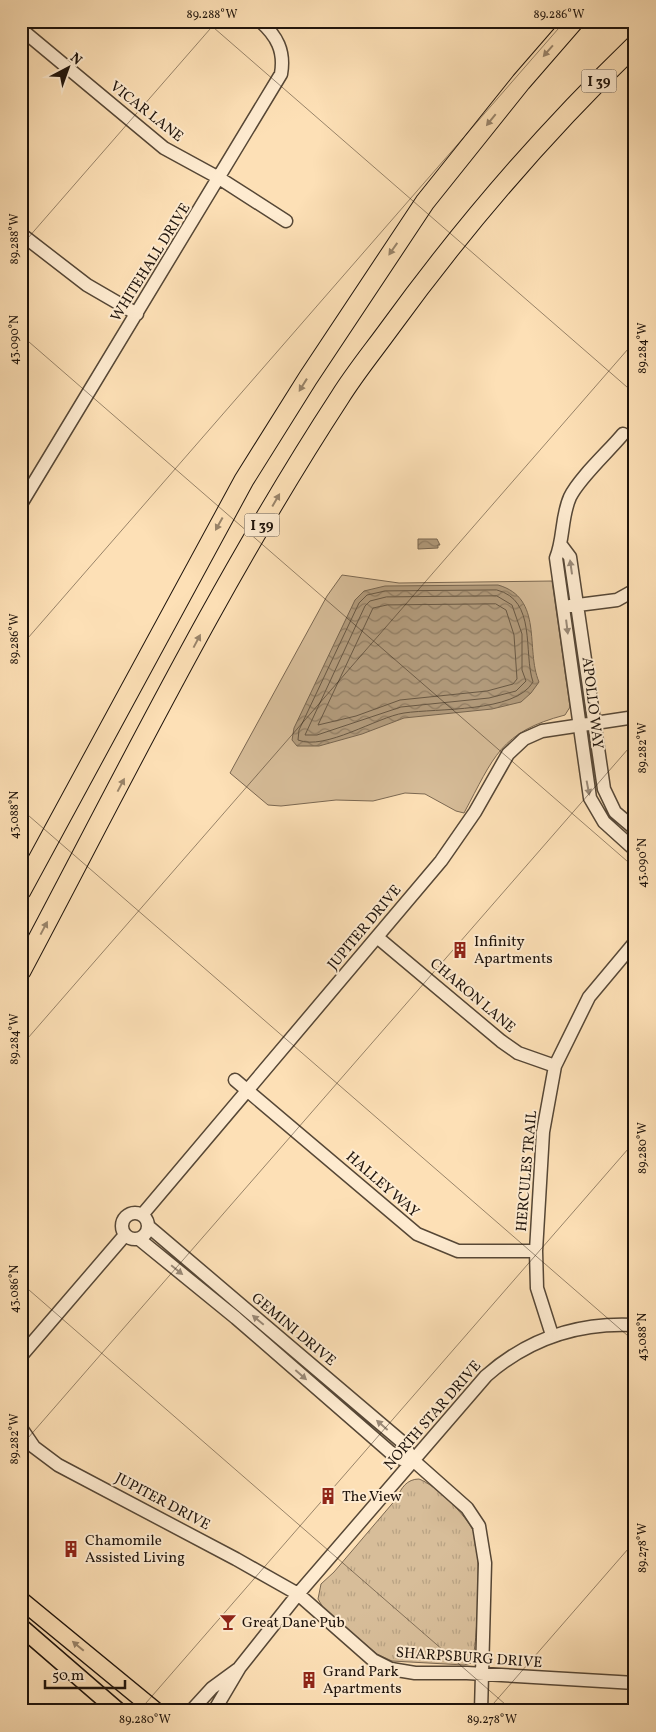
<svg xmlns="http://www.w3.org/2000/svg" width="656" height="1732" font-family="Vollkorn,serif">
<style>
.green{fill:#d7bd99;stroke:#7b6852}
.park{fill:url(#park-tufts);stroke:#7b6852}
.water{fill:url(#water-waves);stroke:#77654f}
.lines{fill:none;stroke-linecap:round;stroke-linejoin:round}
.shore{stroke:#685844;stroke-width:1}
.minor-casing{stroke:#564736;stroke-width:15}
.major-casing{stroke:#1f140c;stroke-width:19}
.highway-casing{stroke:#1f140c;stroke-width:21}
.minor{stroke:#feebd0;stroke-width:12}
.major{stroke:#fde0b6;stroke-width:16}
.highway{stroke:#fde0b6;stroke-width:19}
.oneway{fill:#99846a}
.oneway2{fill:#9a8a78}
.ticks{fill:none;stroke:#1f140c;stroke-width:1;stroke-opacity:0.45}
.labels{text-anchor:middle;stroke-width:4;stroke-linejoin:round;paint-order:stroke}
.shield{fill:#feebd0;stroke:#625447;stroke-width:1}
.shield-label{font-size:14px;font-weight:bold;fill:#1f140c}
.street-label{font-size:15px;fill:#1f140c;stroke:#feebd0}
.poi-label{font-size:15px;fill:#1f140c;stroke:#feebd0;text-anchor:start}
.neatline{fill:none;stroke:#1f140c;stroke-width:2}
.ticks-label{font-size:12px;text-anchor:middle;fill:#1f140c}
</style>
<defs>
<pattern id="park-tufts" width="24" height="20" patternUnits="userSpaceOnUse" patternTransform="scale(1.25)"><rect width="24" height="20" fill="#d7bd99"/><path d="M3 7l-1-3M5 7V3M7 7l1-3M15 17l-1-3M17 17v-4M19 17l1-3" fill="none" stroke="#b8a283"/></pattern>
<pattern id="water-waves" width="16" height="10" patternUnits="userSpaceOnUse" patternTransform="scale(1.25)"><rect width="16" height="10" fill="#b29b7c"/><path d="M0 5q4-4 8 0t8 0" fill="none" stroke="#907d64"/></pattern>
</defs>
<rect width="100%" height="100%" fill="#fde0b6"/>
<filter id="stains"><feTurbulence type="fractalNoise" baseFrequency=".004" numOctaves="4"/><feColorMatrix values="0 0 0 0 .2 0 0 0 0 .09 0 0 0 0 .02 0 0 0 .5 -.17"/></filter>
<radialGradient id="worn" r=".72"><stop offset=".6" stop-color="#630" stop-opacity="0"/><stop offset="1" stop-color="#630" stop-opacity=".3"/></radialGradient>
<path class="green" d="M342,575L399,583L552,581L570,707L565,715C500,732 494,757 464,813L456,811L425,794L405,793L373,801L336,800L281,806L268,805L230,773L327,596Z"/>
<path class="park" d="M419,1479C436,1485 472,1520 476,1538C480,1552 478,1654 471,1663L464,1665L392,1661L377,1654L324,1609L318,1599L321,1584L334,1572L397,1498C401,1488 407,1479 419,1479Z"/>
<path class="water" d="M418,539H437L440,545H438V548L418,549Z
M498,585C544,598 525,649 539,682L531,693L521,702L492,709L404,718L362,734L319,746H297L292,740L294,728L355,600L364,591L385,586Z"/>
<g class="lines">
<path class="shore" d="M497,590C537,600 523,652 533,682C515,713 437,708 404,713C377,717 325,751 298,740L299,730L359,603L367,595L385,591Z
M497,596L512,605L522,634V670L526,681L516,691L489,698L401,707L317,735H305L365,606L370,601L386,597Z
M496,604L506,610L514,635L517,679L513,684L487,691L400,700L356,716L318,725L373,608L387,605Z"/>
<g class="minor-casing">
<path id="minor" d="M21,29L164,148L219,178L286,221
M21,234L87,285L137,314
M623,434C609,451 579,478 570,497C561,517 564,539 556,558L590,798L604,822L635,850
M21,504L281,74C285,51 277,36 260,21
M561,545L570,557L604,789L615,812L635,829
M570,606L617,600L635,590
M377,937L501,1041L518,1053L555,1066
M235,1080L417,1234L458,1251H536
M122 1226a13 13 0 1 1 26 0a13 13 0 1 1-26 0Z
M142,1215L441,861L475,812L508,754L524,739L542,731L635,717
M148,1226L401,1441L414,1461L467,1508L479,1526L485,1563L481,1711
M139,1239L236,1318L390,1452L402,1459L414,1461
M552,1335L537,1288L536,1251L543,1132L555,1066L589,997L635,942
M21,1356L125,1235
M21,1428L34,1447L58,1465L236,1559L298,1594L373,1660L391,1669L415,1673H467L635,1683
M191,1711L212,1688L238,1669
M214,1711L240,1667L298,1594L486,1376C529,1338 578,1322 635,1325"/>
</g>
<g class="major-casing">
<path id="major" d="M21,1600L156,1711
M21,1627L118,1711"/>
</g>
<g class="highway-casing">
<path id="highway" d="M21,891L244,480L308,378L425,202L521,82L574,21
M21,971C123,779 221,579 340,397C355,373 373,351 389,329C463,227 545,132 635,45"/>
</g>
<use href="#minor" class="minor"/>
<use href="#major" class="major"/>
<use href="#highway" class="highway"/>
</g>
<defs><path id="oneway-solid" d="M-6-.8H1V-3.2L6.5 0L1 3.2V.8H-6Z" transform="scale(1.25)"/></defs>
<g class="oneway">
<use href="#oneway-solid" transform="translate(548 51) rotate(131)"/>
<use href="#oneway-solid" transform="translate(491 120) rotate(129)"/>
<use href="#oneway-solid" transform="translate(393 249) rotate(125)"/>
<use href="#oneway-solid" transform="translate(303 385) rotate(122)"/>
<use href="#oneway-solid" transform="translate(276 500) rotate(-60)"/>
<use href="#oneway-solid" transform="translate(219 524) rotate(119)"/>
<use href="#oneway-solid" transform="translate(197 641) rotate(-62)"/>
<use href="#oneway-solid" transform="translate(121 785) rotate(-62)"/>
<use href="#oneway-solid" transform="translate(44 928) rotate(-62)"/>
<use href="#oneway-solid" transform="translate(78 1646) rotate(-140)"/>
</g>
<g class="oneway2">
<use href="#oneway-solid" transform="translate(571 567) rotate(-98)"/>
<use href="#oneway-solid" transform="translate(567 627) rotate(83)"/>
<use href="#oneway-solid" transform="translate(588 788) rotate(79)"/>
<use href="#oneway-solid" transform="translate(177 1270) rotate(39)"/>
<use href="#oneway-solid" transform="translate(258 1320) rotate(-140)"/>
<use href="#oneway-solid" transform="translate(301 1375) rotate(41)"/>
<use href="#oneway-solid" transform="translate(382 1425) rotate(-139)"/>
</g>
<path class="ticks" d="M206,21L635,394M21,246L217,21M21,335L635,868M21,646L565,21M21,809L635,1342M21,1046L635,341M21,1283L513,1711M21,1446L635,741M139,1711L635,1141M487,1711L635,1541"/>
<defs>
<g id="building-bare" transform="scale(1.35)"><path d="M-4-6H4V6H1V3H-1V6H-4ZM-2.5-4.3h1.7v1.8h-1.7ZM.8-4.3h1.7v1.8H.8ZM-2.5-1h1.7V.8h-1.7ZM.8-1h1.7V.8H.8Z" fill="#8f2418" stroke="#feebd0" stroke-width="2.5" paint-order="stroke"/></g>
<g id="bar-bare" transform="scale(1.35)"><path d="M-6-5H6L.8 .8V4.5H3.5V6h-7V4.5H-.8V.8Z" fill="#8f2418" stroke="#feebd0" stroke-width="2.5" paint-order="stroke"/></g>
</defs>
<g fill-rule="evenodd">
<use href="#building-bare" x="460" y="950"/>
<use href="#building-bare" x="328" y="1496"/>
<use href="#building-bare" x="71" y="1549"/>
<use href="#bar-bare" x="228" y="1622"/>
<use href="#building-bare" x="309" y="1680"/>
</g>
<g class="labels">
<g class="shield">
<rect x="581.5" y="69.5" width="35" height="23" rx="4"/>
<rect x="244.5" y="513.5" width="35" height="23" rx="4"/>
</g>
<g class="shield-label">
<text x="599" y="86">I 39</text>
<text x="262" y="530">I 39</text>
</g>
<g class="street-label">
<text transform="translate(147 111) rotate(38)" y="5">VICAR LANE</text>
<text transform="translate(150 262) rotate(-58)" y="5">WHITEHALL DRIVE</text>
<text transform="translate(593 703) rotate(83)" y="5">APOLLO WAY</text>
<text transform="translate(364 927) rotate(-50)" y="5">JUPITER DRIVE</text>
<text transform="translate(473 995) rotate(40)" y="5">CHARON LANE</text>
<text transform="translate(526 1171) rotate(-85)" y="5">HERCULES TRAIL</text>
<text transform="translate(383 1184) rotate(41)" y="5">HALLEY WAY</text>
<text transform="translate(294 1329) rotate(40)" y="5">GEMINI DRIVE</text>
<text transform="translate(432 1415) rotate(-49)" y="5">NORTH STAR DRIVE</text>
<text transform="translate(163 1501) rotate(28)" y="5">JUPITER DRIVE</text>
<text transform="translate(469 1657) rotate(4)" y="5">SHARPSBURG DRIVE</text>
</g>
<g class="poi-label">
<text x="474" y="946">Infinity<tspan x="474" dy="17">Apartments</tspan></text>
<text x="342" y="1501">The View</text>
<text x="85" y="1545">Chamomile<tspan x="85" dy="17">Assisted Living</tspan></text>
<text x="242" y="1627">Great Dane Pub</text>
<text x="323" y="1676">Grand Park<tspan x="323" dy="17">Apartments</tspan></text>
</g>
</g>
<rect width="656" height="1732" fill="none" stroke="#fde0b6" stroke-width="55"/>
<g transform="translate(68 68) rotate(41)" stroke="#feebd0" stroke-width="4" paint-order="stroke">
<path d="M0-4L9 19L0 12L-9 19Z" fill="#1f140c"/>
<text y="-8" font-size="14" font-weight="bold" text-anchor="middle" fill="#1f140c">N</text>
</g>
<path d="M45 1680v8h80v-8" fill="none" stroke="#1f140c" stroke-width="2.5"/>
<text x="52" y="1680" font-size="15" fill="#1f140c" stroke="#feebd0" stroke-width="4" paint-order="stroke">50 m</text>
<rect x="28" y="28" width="600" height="1676" class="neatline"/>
<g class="ticks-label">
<text x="212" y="18">89.288°W</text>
<text x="559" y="18">89.286°W</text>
<text transform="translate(14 239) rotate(-90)" y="4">89.288°W</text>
<text transform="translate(14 340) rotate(-90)" y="4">43.090°N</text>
<text transform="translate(642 348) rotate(-90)" y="4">89.284°W</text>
<text transform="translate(14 639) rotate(-90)" y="4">89.286°W</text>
<text transform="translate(642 748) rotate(-90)" y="4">89.282°W</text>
<text transform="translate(14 815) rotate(-90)" y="4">43.088°N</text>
<text transform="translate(642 863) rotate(-90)" y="4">43.090°N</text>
<text transform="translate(14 1039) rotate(-90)" y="4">89.284°W</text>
<text transform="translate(642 1148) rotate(-90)" y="4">89.280°W</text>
<text transform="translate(14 1289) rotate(-90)" y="4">43.086°N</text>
<text transform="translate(642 1337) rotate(-90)" y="4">43.088°N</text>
<text transform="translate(14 1439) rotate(-90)" y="4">89.282°W</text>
<text transform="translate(642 1548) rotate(-90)" y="4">89.278°W</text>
<text x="145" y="1723">89.280°W</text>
<text x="492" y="1723">89.278°W</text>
</g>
<rect width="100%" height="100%" filter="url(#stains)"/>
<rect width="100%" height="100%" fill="url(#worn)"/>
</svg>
